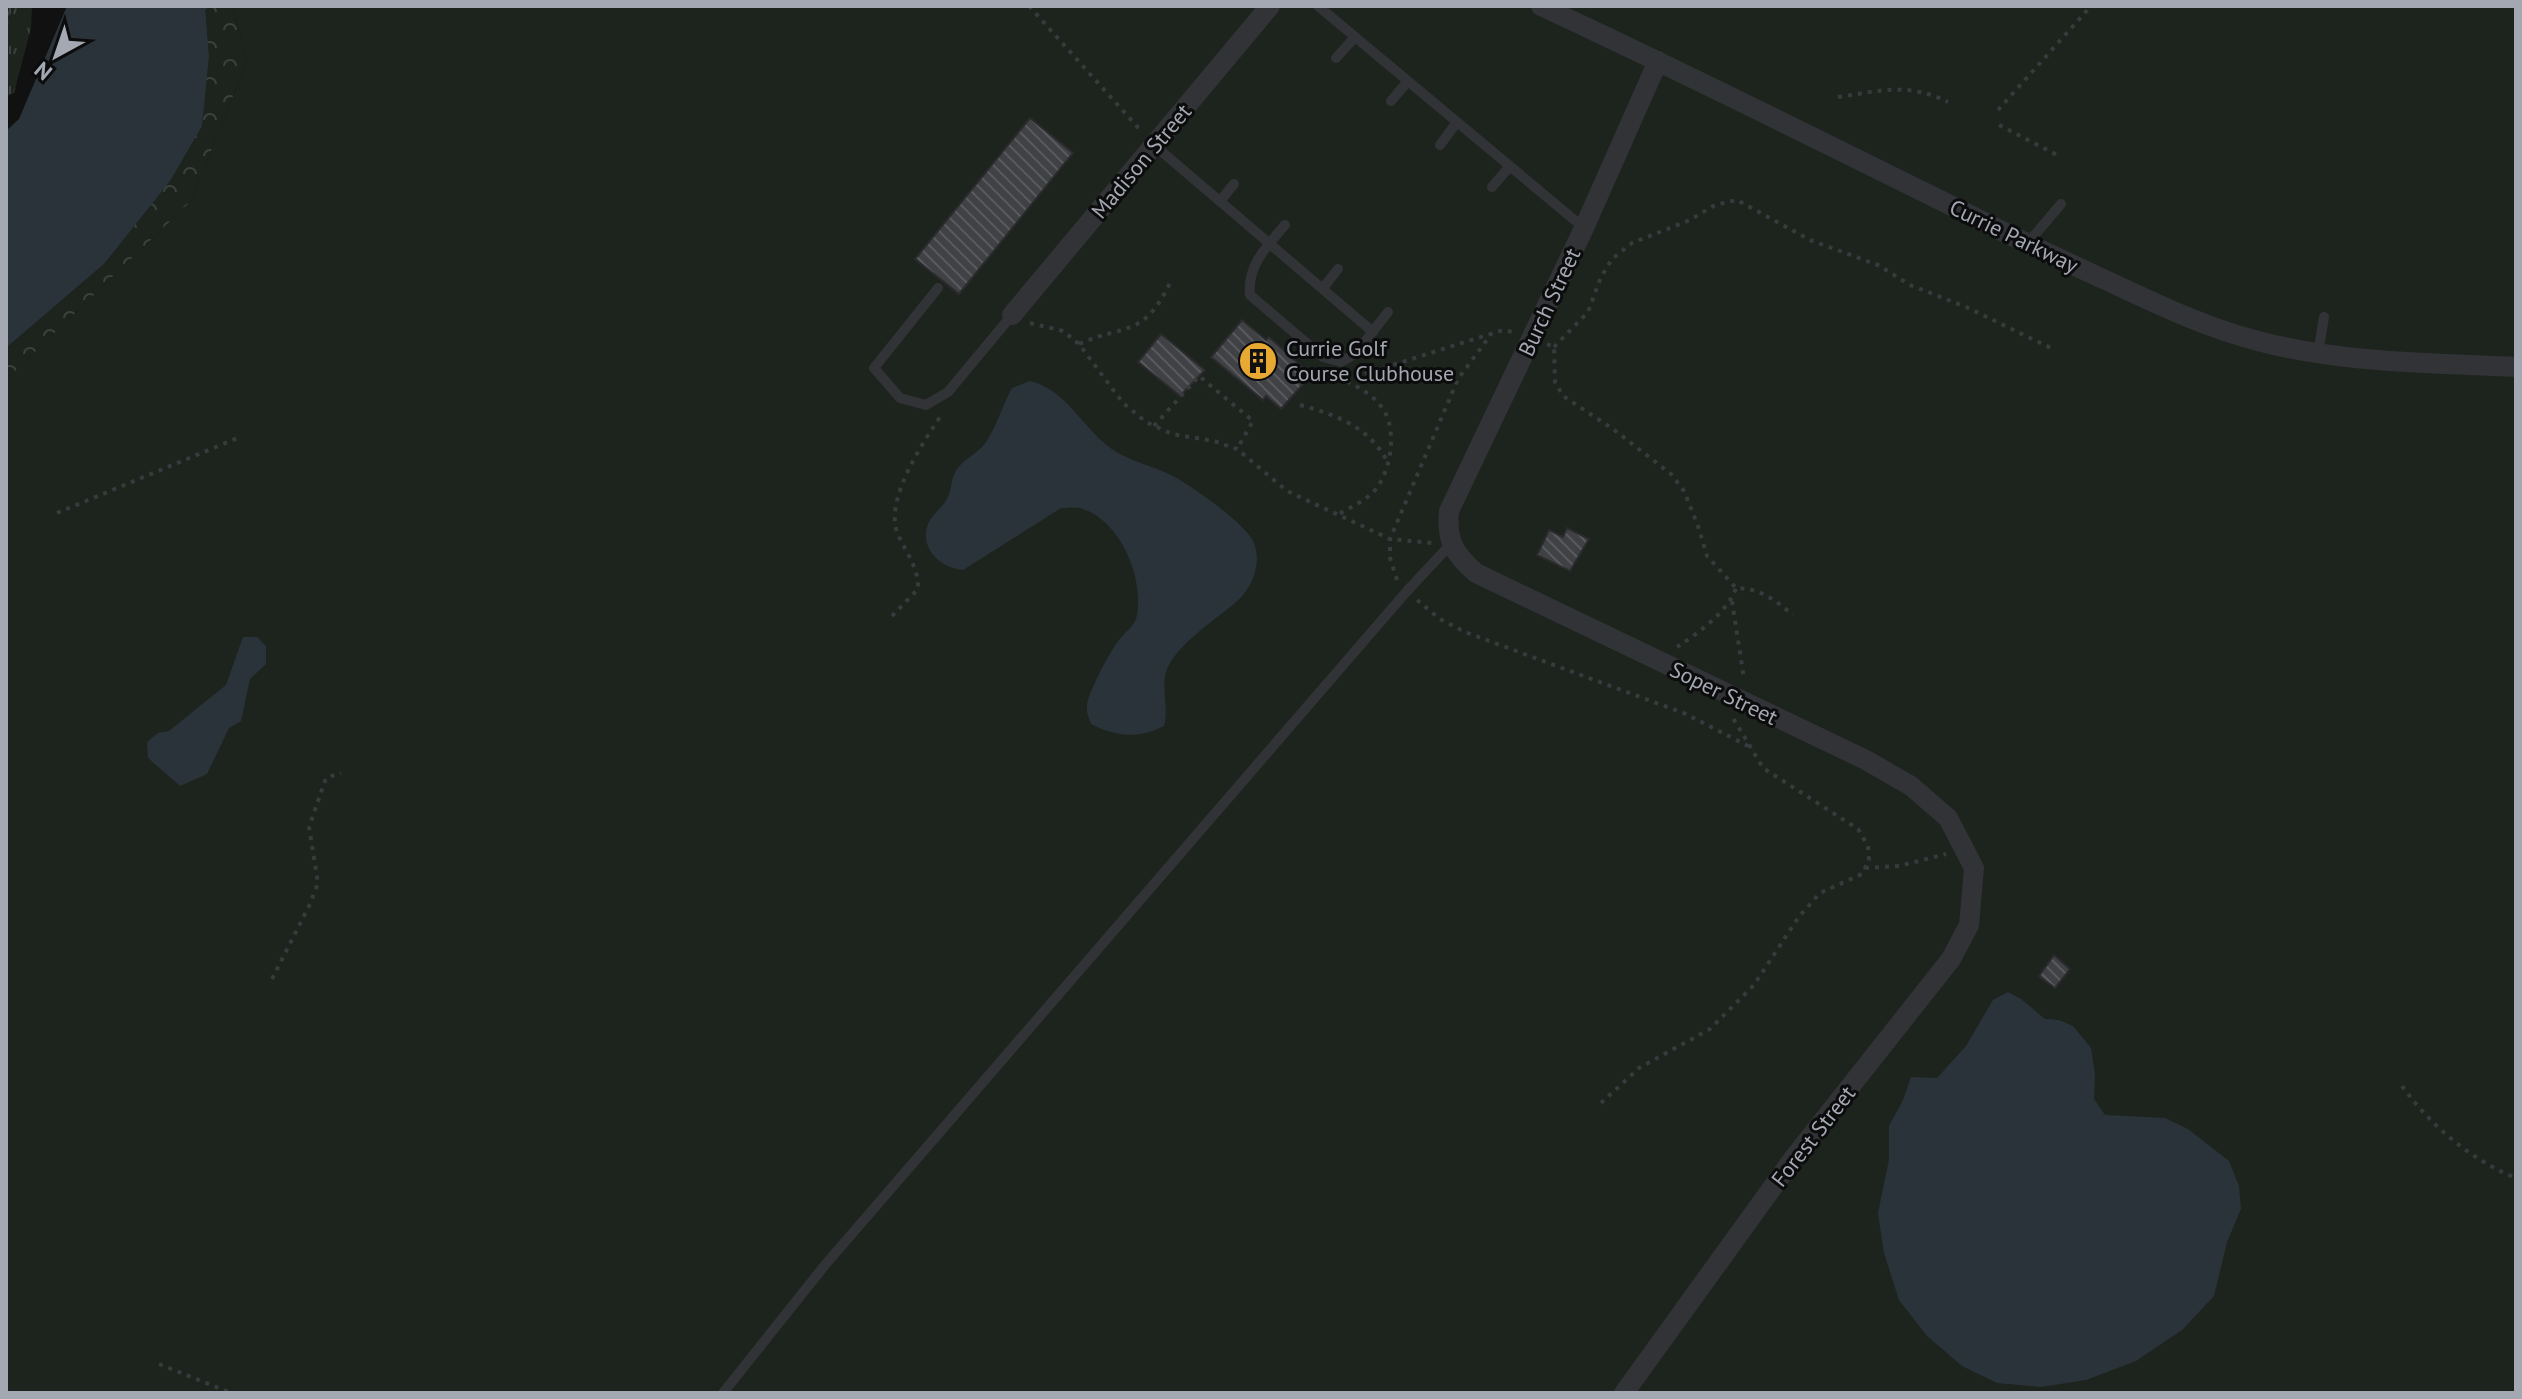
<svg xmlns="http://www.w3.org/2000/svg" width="2522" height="1399" font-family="'PT Sans',sans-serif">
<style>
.green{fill:#1d241e}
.forest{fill:url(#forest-crowns)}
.park{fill:url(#park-tufts)}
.water{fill:#2b333a}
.building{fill:url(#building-back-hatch);stroke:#2b2b2e;stroke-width:2}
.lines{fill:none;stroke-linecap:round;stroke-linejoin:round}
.path{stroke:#383a3e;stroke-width:4;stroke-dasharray:4 6;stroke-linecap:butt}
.service{stroke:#323337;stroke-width:10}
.minor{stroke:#323337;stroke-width:20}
.labels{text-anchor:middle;stroke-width:6;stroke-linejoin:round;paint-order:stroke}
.street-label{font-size:22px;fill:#a3a8b2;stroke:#0c0c0d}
.poi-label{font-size:22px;fill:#a3a8b2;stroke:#0c0c0d;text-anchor:start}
</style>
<defs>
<pattern id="forest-crowns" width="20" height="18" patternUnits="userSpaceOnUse" patternTransform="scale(2)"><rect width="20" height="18" fill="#1d241e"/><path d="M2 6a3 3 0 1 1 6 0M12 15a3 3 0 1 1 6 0" fill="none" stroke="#3b413c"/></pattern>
<pattern id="park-tufts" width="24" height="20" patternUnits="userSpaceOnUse" patternTransform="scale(2)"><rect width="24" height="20" fill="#1d241e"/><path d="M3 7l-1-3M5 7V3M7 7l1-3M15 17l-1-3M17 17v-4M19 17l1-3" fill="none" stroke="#3b413c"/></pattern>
<pattern id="building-back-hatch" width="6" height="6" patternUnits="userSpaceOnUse" patternTransform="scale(2)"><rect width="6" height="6" fill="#404145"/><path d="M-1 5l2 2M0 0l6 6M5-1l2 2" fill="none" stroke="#585a5d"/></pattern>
</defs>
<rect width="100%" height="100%" fill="#111112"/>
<path class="green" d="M232,6H2516V1393H6V380L191,201L247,61Z"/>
<path class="forest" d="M205,6H232L247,61L191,201L6,380V348L104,264L209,55Z"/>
<path class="park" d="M6,6H32L31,28L14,93L6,97Z"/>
<path class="water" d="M67,6H205L209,55L202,126L170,181L104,264L6,348V131L19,119Z
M1030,381C1072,391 1086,439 1124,456C1142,465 1163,469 1180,480C1198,491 1247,525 1254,543C1262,565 1252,589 1235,603C1215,620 1174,646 1166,672C1161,690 1169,708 1164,726C1138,739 1117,737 1091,724C1089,718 1086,712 1087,706C1087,694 1111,650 1119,640C1125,632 1135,626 1137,615C1144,577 1120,519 1080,508C1075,507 1067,508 1061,508L963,570C940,568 919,548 928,524C932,514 942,508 947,499C952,489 951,477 957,469C966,457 981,452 988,439C998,423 1003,404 1012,388Z
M243,637H257L266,646V664L250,679L241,721L229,728L207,774L180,786L148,758L147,742L158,733L169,731L226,685Z
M2008,992L2021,999L2045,1019L2059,1020L2073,1026L2091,1048L2095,1075L2094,1099L2105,1115L2165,1118L2188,1129L2229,1161L2239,1186L2241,1209L2227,1242L2214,1296L2182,1330L2136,1361L2086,1380L2041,1387L1997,1383L1962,1366L1927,1336L1899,1300L1884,1253L1878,1213L1889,1160V1126L1903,1100L1911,1077L1937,1078L1966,1046L1993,1000Z"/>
<path class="building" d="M1030,118L1073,153L959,294L915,259Z
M1242,320L1266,340L1269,337L1311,375L1281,409L1266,396L1263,400L1211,357Z
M1161,334L1205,370L1180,396L1138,362Z
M1567,528L1589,539L1570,571L1537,555L1549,530L1563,537Z
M2054,955L2070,969L2055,988L2039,976Z"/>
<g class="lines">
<path class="path" d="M1029,6L1142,132
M6,25L9,6
M1838,97C1880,91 1908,82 1948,102
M1998,110L2091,6
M1999,125L2059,156
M1030,323L1063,331L1079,344L1123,403L1146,422L1172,434L1214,441L1237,449L1287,491L1390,539L1432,543
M1079,344C1127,323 1143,338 1170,283
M1547,344L1554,347L1555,382L1563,396L1613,429L1671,474L1684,491L1698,526L1707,556L1736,588C1760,588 1775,600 1793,615
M1554,347L1588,312L1601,277L1612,259L1632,243L1690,220L1715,205L1737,200L1810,240L1878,265L1910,285L1966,307L2053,349
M1318,372L1326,376L1336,377
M1345,376H1358L1503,330L1513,332
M1338,377C1352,384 1370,392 1380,405C1398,425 1392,468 1376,489C1367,500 1351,507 1339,514
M1300,405C1335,414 1368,427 1386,459
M1154,426L1199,376L1253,421L1237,449
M57,513L240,437
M1397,580L1390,558V539L1458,379L1492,333
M1417,600L1440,619L1465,632L1686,714L1748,746
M1732,601L1744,679
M892,616L918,589C919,567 905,552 897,532C885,498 924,441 942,414
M1677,647C1698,633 1727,613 1736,588
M1865,868L1899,866L1946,854
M272,979L310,904L318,883L309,827L326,778L341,773
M2402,1086C2430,1125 2471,1160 2516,1178
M1601,1103L1639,1068L1710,1029L1754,985L1798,918L1820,893L1862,874L1869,860L1868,846L1858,829L1763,768L1733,718
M159,1364L231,1393"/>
<path class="service" d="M1318,6L1584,228
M1336,58L1355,37
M1391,101L1408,81
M1154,145L1373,332
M1440,145L1457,122
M1492,187L1510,166
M1220,201L1234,184
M1285,225C1266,247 1247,266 1250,295L1323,357L1341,362L1356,353L1388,312
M2027,244L2061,204
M938,288L874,368L900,398L926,405L948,392L1012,315
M1323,288L1338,269
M2318,353L2324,317
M723,1393L825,1265L1407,591L1450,545"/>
<path class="minor" d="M1541,6C1685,73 1827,144 1970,215C2017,239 2064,261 2112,283C2159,305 2207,328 2258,341C2341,363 2430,363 2516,367
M1012,315L1270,6
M1624,1393L1793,1159L1951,959L1969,925L1974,868L1948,818L1911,786L1866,760L1476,573C1454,554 1446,540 1449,511L1584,228L1658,61"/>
</g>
<defs>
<g id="building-disc" transform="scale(2)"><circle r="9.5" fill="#e8a932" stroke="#0c0c0d"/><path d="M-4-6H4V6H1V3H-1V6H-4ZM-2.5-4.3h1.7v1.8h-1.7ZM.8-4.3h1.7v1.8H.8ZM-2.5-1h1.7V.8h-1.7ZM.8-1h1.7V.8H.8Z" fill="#111"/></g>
</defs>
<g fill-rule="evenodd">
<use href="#building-disc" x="1258" y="361"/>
</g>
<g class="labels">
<g class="street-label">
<text transform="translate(1141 161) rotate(-50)" y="8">Madison Street</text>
<text transform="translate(2014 236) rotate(26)" y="8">Currie Parkway</text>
<text transform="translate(1549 302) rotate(-65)" y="8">Burch Street</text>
<text transform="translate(1724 693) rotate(26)" y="8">Soper Street</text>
<text transform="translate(1813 1136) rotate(-52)" y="8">Forest Street</text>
</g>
<g class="poi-label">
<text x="1286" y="356">Currie Golf<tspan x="1286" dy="25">Course Clubhouse</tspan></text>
</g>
</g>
<rect width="2522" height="1399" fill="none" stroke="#a3a8b2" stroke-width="16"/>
<g transform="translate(56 56) rotate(220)" stroke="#0c0c0d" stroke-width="6" paint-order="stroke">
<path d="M0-6L14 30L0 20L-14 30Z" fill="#a3a8b2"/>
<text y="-12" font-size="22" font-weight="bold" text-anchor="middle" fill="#a3a8b2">N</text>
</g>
</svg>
